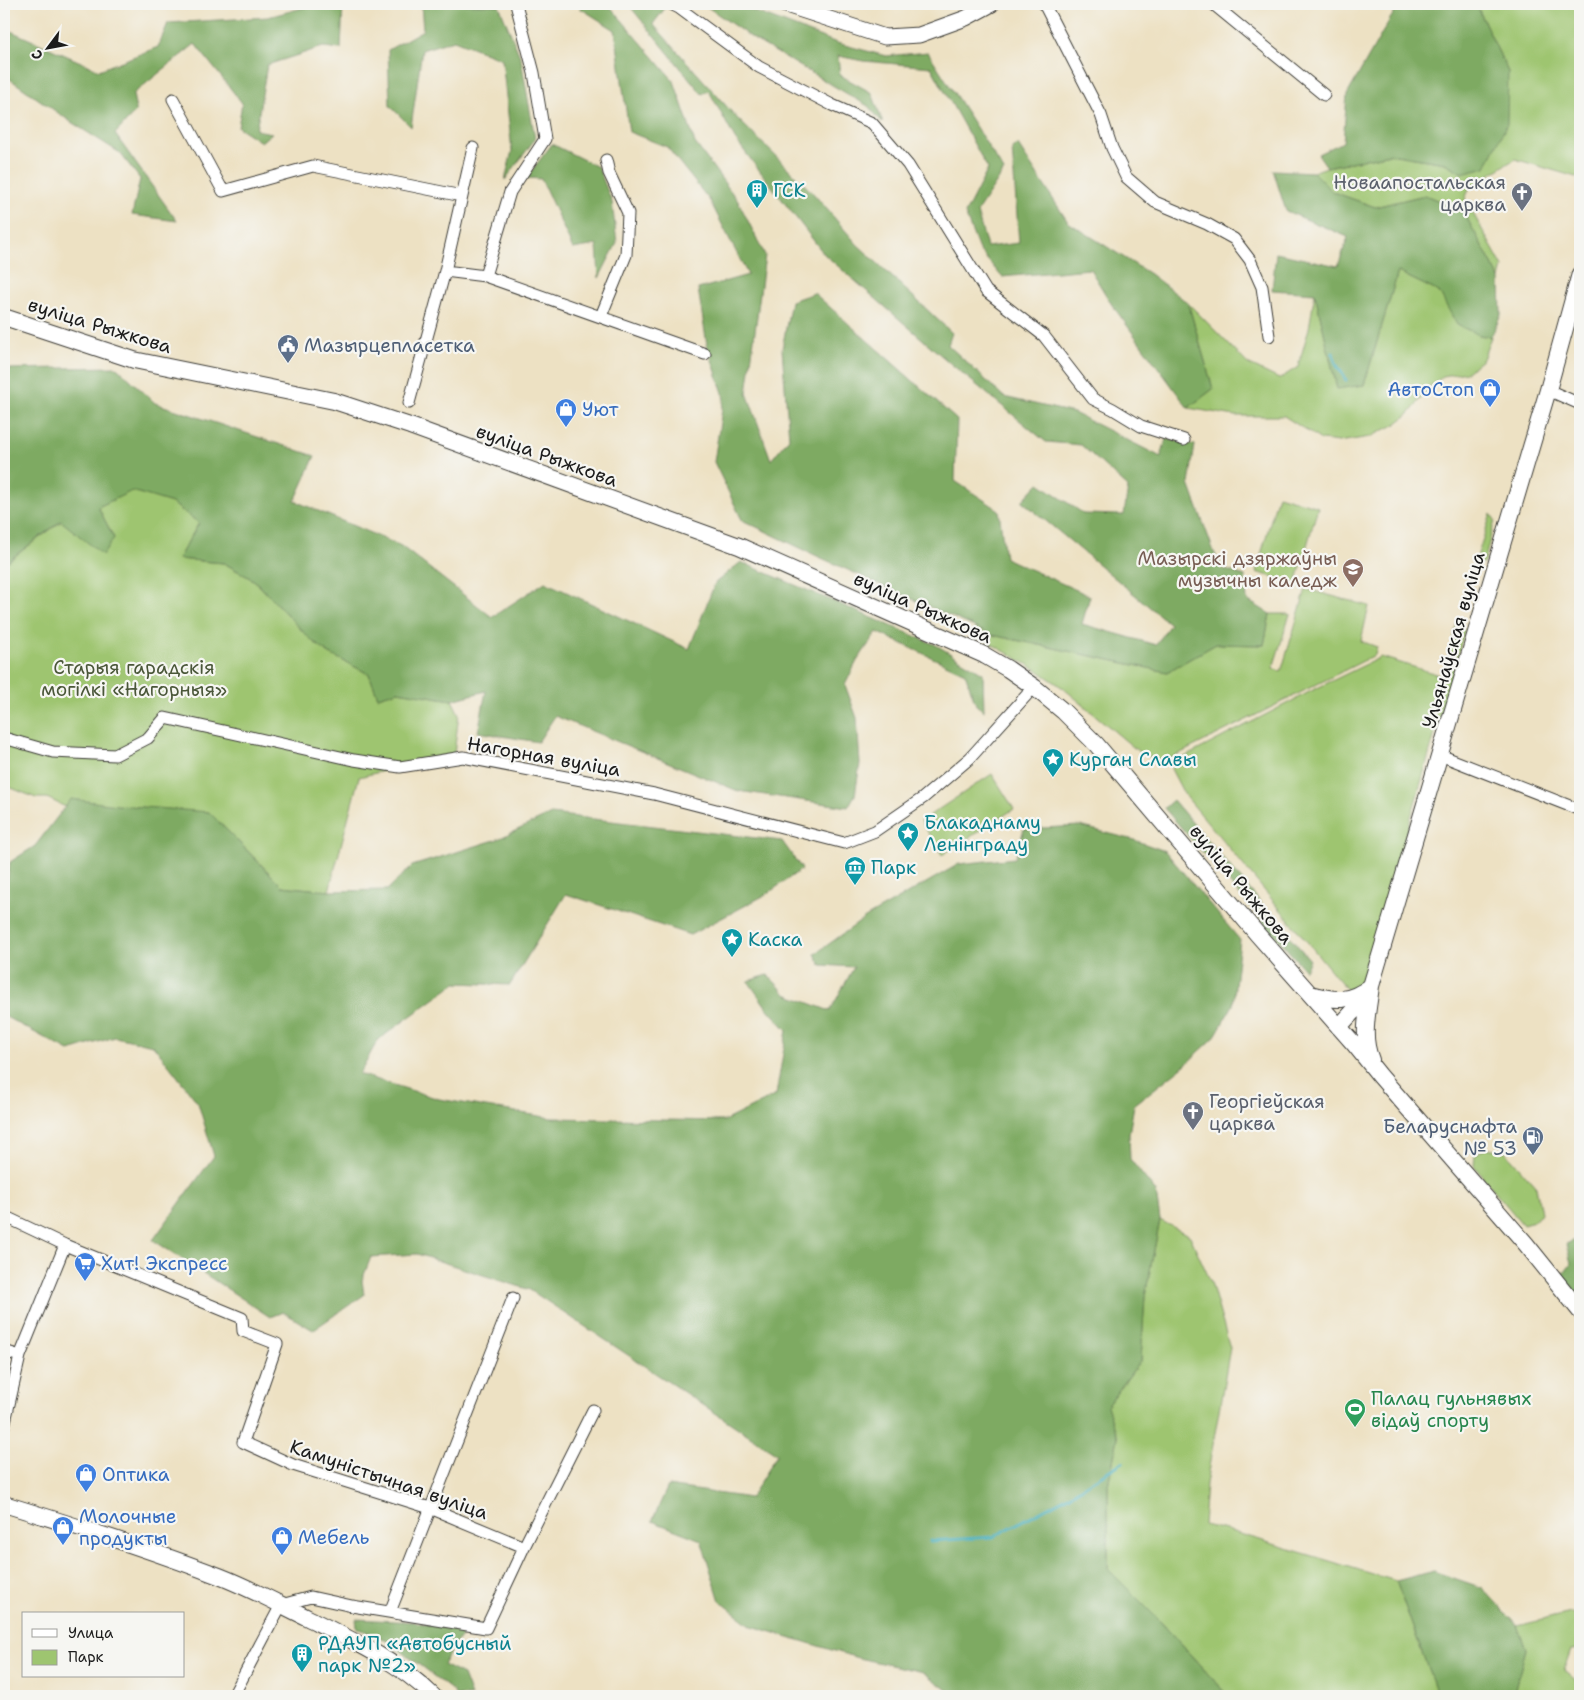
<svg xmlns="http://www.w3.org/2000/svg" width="1584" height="1700" font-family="'Shantell Sans',sans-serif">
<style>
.green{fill:#9ec570;stroke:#5d7046}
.forest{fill:#7eaa62;stroke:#4d633f}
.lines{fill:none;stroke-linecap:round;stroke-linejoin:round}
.stream{stroke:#3cacba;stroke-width:3}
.minor-casing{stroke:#3b3a35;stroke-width:13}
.tertiary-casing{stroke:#3b3a35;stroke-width:17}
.secondary-casing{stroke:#3b3a35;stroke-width:18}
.minor{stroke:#fff;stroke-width:11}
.tertiary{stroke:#fff;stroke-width:15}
.secondary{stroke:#fff;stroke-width:16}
.labels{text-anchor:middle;stroke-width:4.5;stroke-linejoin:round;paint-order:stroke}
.worship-label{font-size:19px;fill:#5b616d;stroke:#f6f6f2;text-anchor:end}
.culture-label{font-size:19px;fill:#0d838f;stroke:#f6f6f2;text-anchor:start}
.street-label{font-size:19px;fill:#1c1c1c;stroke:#f6f6f2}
.service-label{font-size:19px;fill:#4e5e75;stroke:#f6f6f2;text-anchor:start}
.shop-label{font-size:19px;fill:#366cbe;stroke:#f6f6f2;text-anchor:start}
.education-label{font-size:19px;fill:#785e54;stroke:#f6f6f2;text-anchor:end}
.park-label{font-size:19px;fill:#4a5739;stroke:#f6f6f2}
.leisure-label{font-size:19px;fill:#27864d;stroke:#f6f6f2;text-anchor:start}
</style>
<rect width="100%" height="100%" fill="#f6f6f2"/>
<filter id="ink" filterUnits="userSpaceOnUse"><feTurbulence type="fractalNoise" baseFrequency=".02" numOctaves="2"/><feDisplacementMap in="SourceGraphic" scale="10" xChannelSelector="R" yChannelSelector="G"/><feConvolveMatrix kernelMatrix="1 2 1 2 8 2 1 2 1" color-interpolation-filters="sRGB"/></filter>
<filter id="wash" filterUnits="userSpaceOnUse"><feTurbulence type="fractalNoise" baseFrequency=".0096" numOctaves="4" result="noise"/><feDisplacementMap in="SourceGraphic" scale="20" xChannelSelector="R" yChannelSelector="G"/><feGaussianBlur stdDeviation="1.12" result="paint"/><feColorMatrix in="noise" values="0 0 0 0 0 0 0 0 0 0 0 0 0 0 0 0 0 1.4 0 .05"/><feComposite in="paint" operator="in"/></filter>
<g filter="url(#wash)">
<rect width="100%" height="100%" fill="#ede1c3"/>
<path class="green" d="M1476,4H1580V172L1579,178L1515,159L1470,187L1465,199L1503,267L1500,279L1463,211L1425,195L1375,207L1333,192L1313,172L1327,167L1390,154L1445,163L1462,173L1508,72Z
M1398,272L1439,292L1458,325L1479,335L1491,337L1483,359L1467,372L1443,376L1429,388L1410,413L1396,424L1370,437L1339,442L1321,440L1284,416H1235L1188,408L1213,389L1188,303L1248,364L1279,379L1298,367L1309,328L1315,293L1337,388L1364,385Z
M132,490L172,503L199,523L178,559L224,563L255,581L310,639L328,653L369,674L378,697L398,691L452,700L459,714L454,754L359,777L329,891L282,886L209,812L86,817L47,798H36L4,785V564L62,521L114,538L98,507Z
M1278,495L1318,507L1296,584L1256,572Z
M1491,514L1495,520L1484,563H1475Z
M1306,589L1369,606L1361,641L1377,647L1375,655L1167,760H1159L1139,752L1063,688L1037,670L974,634L975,627L992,635L1167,672L1216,644L1264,645L1270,614H1290L1273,668L1281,672Z
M1457,623L1465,630L1364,980L1360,986L1349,992L1184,794L1171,769L1173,763L1313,690L1381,657L1443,676Z
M992,774L1014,809L942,855L921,821Z
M1487,1148L1505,1151L1536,1187L1541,1213L1534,1222L1523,1225L1474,1166L1475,1154Z
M1160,1220L1190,1236L1211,1282L1230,1348L1206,1484L1203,1525L1230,1531L1396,1581L1438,1696H1228L1158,1619L1108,1569V1485L1118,1438L1107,1406L1141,1360L1145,1296Z
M1571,1613L1580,1615V1649L1571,1650L1564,1670L1580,1684V1696H1513L1526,1649L1517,1626Z"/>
<path class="forest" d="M317,4H343L341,49L323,47L267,65L256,130L272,133L261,142L238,127L242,103L195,44L133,94L136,111L115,134L177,221L132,215L140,179L120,153L71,122L4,75V28L99,70L158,47L168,23L268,17Z
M421,4L499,5L521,59L535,139L505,180L512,151L502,59L454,40L422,50L411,127L390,106L388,50L423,30Z
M582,4H608L674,81L695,143L738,201L765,255L747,393L771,460L789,438L782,349L791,301L814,293L957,420L955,481L999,510L1005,558L1090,596L1082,624L1156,645L1170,624L1022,501L1039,483L1084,514L1124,515L1128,487L1081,445L1046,442L951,364L824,254L735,139L709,91L702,94L628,4H659L666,7L653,24L737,118L813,193L857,244L952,333L948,345L1004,397L1074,413L1161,457L1166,439L1195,445L1189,484L1214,552L1223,569L1245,576L1247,600L1270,614L1264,645L1216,644L1167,672L992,635L819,557L742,520L714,462L724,396L707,345L698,289L748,275L710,201L667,147L629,132L615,30L580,8Z
M703,4H735L837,43L886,56L928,52L1004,171L977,212L987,247L1019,243L1012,149L1018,145L1068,222L1150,274L1188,303L1213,389L1188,408L1112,305L1090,269L1002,277L979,250L965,214L988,169L931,67L863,61L838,56L840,75L872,93L883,123L868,106L755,40Z
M1400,4H1476L1508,72L1507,124L1486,167L1462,173L1445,163L1390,154L1327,167L1318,154L1343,142L1347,95L1390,19Z
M552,144L598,167L612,202L617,243L599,278L597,245L573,249L541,179L526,178Z
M1273,170L1313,172L1333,192L1375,207L1425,195L1463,211L1500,279L1501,315L1491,337L1479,335L1457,325L1439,292L1398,272L1364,385L1337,389L1315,293L1272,290L1276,253L1338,266L1348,237L1286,211Z
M117,367L155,403L315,456L295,501L401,546L492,617L545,582L689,649L715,583L741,562L936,645L983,673L984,711L976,705L965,673L877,632L857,661L845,685L857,718L860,764L855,795L848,807L738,791L555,716L538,742L478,732L486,691L452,700L398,691L378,697L369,674L328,653L310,639L255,581L224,563L178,559L199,523L172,503L132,491L98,507L114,538L103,555L61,521L4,564V369Z
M71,799L117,805L209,812L282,886L329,891L387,890L412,866L498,839L551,814L782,841L802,869L767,894L690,935L566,894L510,985L456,983L378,1040L359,1074L439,1099L551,1118L724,1121L776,1095L787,1030L767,1008L748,981L768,975L786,994L830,1011L854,967L821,965L815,954L865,918L959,864L1015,858L1024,829L1080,826L1134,840L1165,851L1240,940L1233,1005L1214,1038L1186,1064L1134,1105L1129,1134L1130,1159L1156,1192L1160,1220L1145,1296L1141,1360L1107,1406L1118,1438L1108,1485V1569L1158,1619L1228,1696H955L923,1672L858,1658L752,1626L720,1601L701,1540L652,1521L668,1486L750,1498L777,1454L530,1290L417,1254L371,1257L362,1280L364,1295L313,1330L283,1312L270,1317L153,1240L214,1156L198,1103L153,1045L115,1037L69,1051L4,1016V902L10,862L35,846Z
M1173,800L1310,960L1305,970L1164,808Z
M1580,1238V1302L1560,1278L1571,1263L1566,1244Z
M1433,1571L1483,1588L1517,1626L1526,1649L1513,1696H1438L1396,1581Z
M356,1619L415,1622L465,1632L455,1644L443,1665L463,1675L471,1696H456L453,1691L387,1640L357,1628Z"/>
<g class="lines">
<path class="stream" d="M1333,353C1335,366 1340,369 1346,380
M930,1541L993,1537L1063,1499L1123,1462"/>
</g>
</g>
<g filter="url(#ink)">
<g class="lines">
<g class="minor-casing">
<path id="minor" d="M671,4L679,8L759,67L832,105L872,123L908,165L986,291L1044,336L1093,399L1113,409L1141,426L1184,440
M1044,4L1101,115L1112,148L1126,177L1155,202L1207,224L1234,239L1250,260L1262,287L1269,336
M1213,4L1324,95
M173,99L223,191L313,166L462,196
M445,271L485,276L705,354
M485,276L510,192L545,139L534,73L516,4
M601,316L626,255L628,213L609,173L606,160
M1548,390L1580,404
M409,403L445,271L473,148
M4,738L53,752L115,755L148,738L165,718L354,760L400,767L463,757L654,794L844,843L875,831L923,798L970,758L1034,687
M1440,755L1580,810
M4,1216L65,1245L242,1318L243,1331L277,1344L243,1442L293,1465L430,1508L524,1547
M4,1351L20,1356
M4,1426L20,1356L65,1245
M390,1612L513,1298
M233,1696L281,1605L311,1597L352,1606L486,1628L524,1547L593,1410"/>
</g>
<g class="tertiary-casing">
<path id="tertiary" d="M783,4L885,37L919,35L966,18L992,4"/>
</g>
<g class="secondary-casing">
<path id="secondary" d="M4,317L134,360L334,401L410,426L739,546L984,655L1008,669L1034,687L1063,711L1096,744L1258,935L1355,1045L1380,1076L1526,1244L1580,1311
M1310,994C1335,1001 1349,1003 1371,986
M1339,1027L1358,1006L1368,990
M1371,1060C1361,1036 1368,1012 1371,986L1548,390L1580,274
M4,1504C76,1526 149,1549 219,1576C250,1588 279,1604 308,1618C352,1640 399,1662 433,1696"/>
</g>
<use href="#minor" class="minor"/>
<use href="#tertiary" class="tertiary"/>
<use href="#secondary" class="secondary"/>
</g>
</g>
<defs>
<g id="building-pin" transform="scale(1.125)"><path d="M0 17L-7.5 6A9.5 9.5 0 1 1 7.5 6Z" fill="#0f9aa8" stroke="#f6f6f2"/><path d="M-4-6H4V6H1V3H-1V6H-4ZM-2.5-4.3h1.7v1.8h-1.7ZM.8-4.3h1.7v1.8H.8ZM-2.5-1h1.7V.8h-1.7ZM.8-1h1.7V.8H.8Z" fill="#fff"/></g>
<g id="church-pin" transform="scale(1.125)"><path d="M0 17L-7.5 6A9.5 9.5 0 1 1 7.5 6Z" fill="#6b7280" stroke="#f6f6f2"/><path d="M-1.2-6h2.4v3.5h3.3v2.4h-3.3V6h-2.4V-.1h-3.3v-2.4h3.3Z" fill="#fff"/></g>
<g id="civic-pin" transform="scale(1.125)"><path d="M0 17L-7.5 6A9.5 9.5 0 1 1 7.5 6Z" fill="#5c6f8a" stroke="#f6f6f2"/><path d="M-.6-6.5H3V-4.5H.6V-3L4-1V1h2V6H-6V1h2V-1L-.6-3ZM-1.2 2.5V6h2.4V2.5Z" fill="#fff"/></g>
<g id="shop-pin" transform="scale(1.125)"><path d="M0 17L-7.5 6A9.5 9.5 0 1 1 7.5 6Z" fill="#3f7fe0" stroke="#f6f6f2"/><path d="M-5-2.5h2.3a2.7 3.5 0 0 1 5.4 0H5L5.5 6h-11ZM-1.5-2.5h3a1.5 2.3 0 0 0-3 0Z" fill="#fff"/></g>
<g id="university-pin" transform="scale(1.125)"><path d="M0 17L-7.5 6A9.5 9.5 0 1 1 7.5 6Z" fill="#8d6e63" stroke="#f6f6f2"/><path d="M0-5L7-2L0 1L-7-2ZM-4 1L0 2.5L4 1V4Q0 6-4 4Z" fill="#fff"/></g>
<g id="sight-pin" transform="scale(1.125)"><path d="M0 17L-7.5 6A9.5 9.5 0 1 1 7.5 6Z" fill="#0f9aa8" stroke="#f6f6f2"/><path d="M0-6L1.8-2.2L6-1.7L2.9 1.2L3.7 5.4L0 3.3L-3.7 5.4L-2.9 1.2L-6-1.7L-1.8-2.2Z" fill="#fff"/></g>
<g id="museum-pin" transform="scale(1.125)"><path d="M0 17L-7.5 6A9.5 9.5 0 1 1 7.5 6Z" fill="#0f9aa8" stroke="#f6f6f2"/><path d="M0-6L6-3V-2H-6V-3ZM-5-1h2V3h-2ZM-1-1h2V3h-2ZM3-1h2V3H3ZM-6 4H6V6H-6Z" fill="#fff"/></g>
<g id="fuel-pin" transform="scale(1.125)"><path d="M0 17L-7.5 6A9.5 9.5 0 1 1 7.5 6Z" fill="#5c6f8a" stroke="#f6f6f2"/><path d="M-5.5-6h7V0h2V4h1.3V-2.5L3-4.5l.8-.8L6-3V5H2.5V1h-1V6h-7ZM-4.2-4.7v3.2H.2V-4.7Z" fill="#fff"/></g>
<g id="supermarket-pin" transform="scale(1.125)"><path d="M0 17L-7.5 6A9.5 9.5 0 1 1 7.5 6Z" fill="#3f7fe0" stroke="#f6f6f2"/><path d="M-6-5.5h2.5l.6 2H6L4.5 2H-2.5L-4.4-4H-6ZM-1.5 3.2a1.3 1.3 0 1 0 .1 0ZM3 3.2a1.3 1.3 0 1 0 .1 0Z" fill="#fff"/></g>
<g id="stadium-pin" transform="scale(1.125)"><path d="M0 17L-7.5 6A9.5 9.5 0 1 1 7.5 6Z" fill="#2e9e5b" stroke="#f6f6f2"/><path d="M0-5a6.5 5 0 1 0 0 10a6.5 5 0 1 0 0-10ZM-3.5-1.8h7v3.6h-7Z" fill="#fff"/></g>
</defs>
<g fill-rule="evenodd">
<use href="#building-pin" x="757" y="190"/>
<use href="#church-pin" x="1522" y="193"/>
<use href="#civic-pin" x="288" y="345"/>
<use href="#shop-pin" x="1490" y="389"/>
<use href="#shop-pin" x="566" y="409"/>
<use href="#university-pin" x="1353" y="569"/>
<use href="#sight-pin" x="1053" y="759"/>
<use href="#sight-pin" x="908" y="833"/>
<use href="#museum-pin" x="855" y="867"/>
<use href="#sight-pin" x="732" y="939"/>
<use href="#church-pin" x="1193" y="1112"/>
<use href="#fuel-pin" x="1533" y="1137"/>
<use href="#supermarket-pin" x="85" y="1263"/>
<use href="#stadium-pin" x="1355" y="1409"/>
<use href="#shop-pin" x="86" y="1474"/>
<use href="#shop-pin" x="63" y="1527"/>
<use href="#shop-pin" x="282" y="1537"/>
<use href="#building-pin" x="302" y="1654"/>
</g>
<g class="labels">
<g class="worship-label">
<text x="1506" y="189">Новаапостальская<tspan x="1506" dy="22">царква</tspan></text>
<text x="1209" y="1108" text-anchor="start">Георгіеўская<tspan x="1209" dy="22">царква</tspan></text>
</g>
<g class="culture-label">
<text x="773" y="197">ГСК</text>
<text x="1069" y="766">Курган Славы</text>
<text x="924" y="829">Блакаднаму<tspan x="924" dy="22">Ленінграду</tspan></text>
<text x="871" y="874">Парк</text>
<text x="748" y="946">Каска</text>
<text x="318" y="1650">РДАУП «Автобусный<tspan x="318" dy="22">парк №2»</tspan></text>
</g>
<g class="street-label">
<text transform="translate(100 325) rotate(17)" y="7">вуліца Рыжкова</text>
<text transform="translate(547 455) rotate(20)" y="7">вуліца Рыжкова</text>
<text transform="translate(923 607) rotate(24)" y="7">вуліца Рыжкова</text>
<text transform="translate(1453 640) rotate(-74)" y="7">Ульянаўская вуліца</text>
<text transform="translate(544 756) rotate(10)" y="7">Нагорная вуліца</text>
<text transform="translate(1242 884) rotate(50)" y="7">вуліца Рыжкова</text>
<text transform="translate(389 1479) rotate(19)" y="7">Камуністычная вуліца</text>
</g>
<g class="service-label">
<text x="304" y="352">Мазырцепласетка</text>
<text x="1517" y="1133" text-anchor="end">Беларуснафта<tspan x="1517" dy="22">№ 53</tspan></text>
</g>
<g class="shop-label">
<text x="1474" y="396" text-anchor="end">АвтоСтоп</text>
<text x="582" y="416">Уют</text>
<text x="101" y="1270">Хит! Экспресс</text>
<text x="102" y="1481">Оптика</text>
<text x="79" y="1523">Молочные<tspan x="79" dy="22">продукты</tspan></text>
<text x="298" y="1544">Мебель</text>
</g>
<g class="education-label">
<text x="1337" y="565">Мазырскі дзяржаўны<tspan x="1337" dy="22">музычны каледж</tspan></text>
</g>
<g class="park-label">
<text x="134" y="674">Старыя гарадскія<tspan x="134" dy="22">могілкі «Нагорныя»</tspan></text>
</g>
<g class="leisure-label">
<text x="1371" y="1405">Палац гульнявых<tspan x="1371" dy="22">відаў спорту</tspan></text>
</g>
</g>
<rect width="1584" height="1700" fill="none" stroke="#f6f6f2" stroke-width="20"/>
<rect x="22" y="1612" width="162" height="65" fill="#f6f6f2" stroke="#9f9f9c"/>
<rect x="32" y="1629" width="25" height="8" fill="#ffffff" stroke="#9f9f9c"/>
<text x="68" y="1638" font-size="15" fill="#1c1c1c">Улица</text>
<rect x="32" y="1650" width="25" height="15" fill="#9ec570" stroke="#9f9f9c"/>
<text x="68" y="1662" font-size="15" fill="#1c1c1c">Парк</text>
<g transform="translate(48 48) rotate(238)" stroke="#f6f6f2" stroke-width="4" paint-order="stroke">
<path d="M0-4L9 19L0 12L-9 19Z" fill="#1c1c1c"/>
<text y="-8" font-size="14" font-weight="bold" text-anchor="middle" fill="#1c1c1c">С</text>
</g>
</svg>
